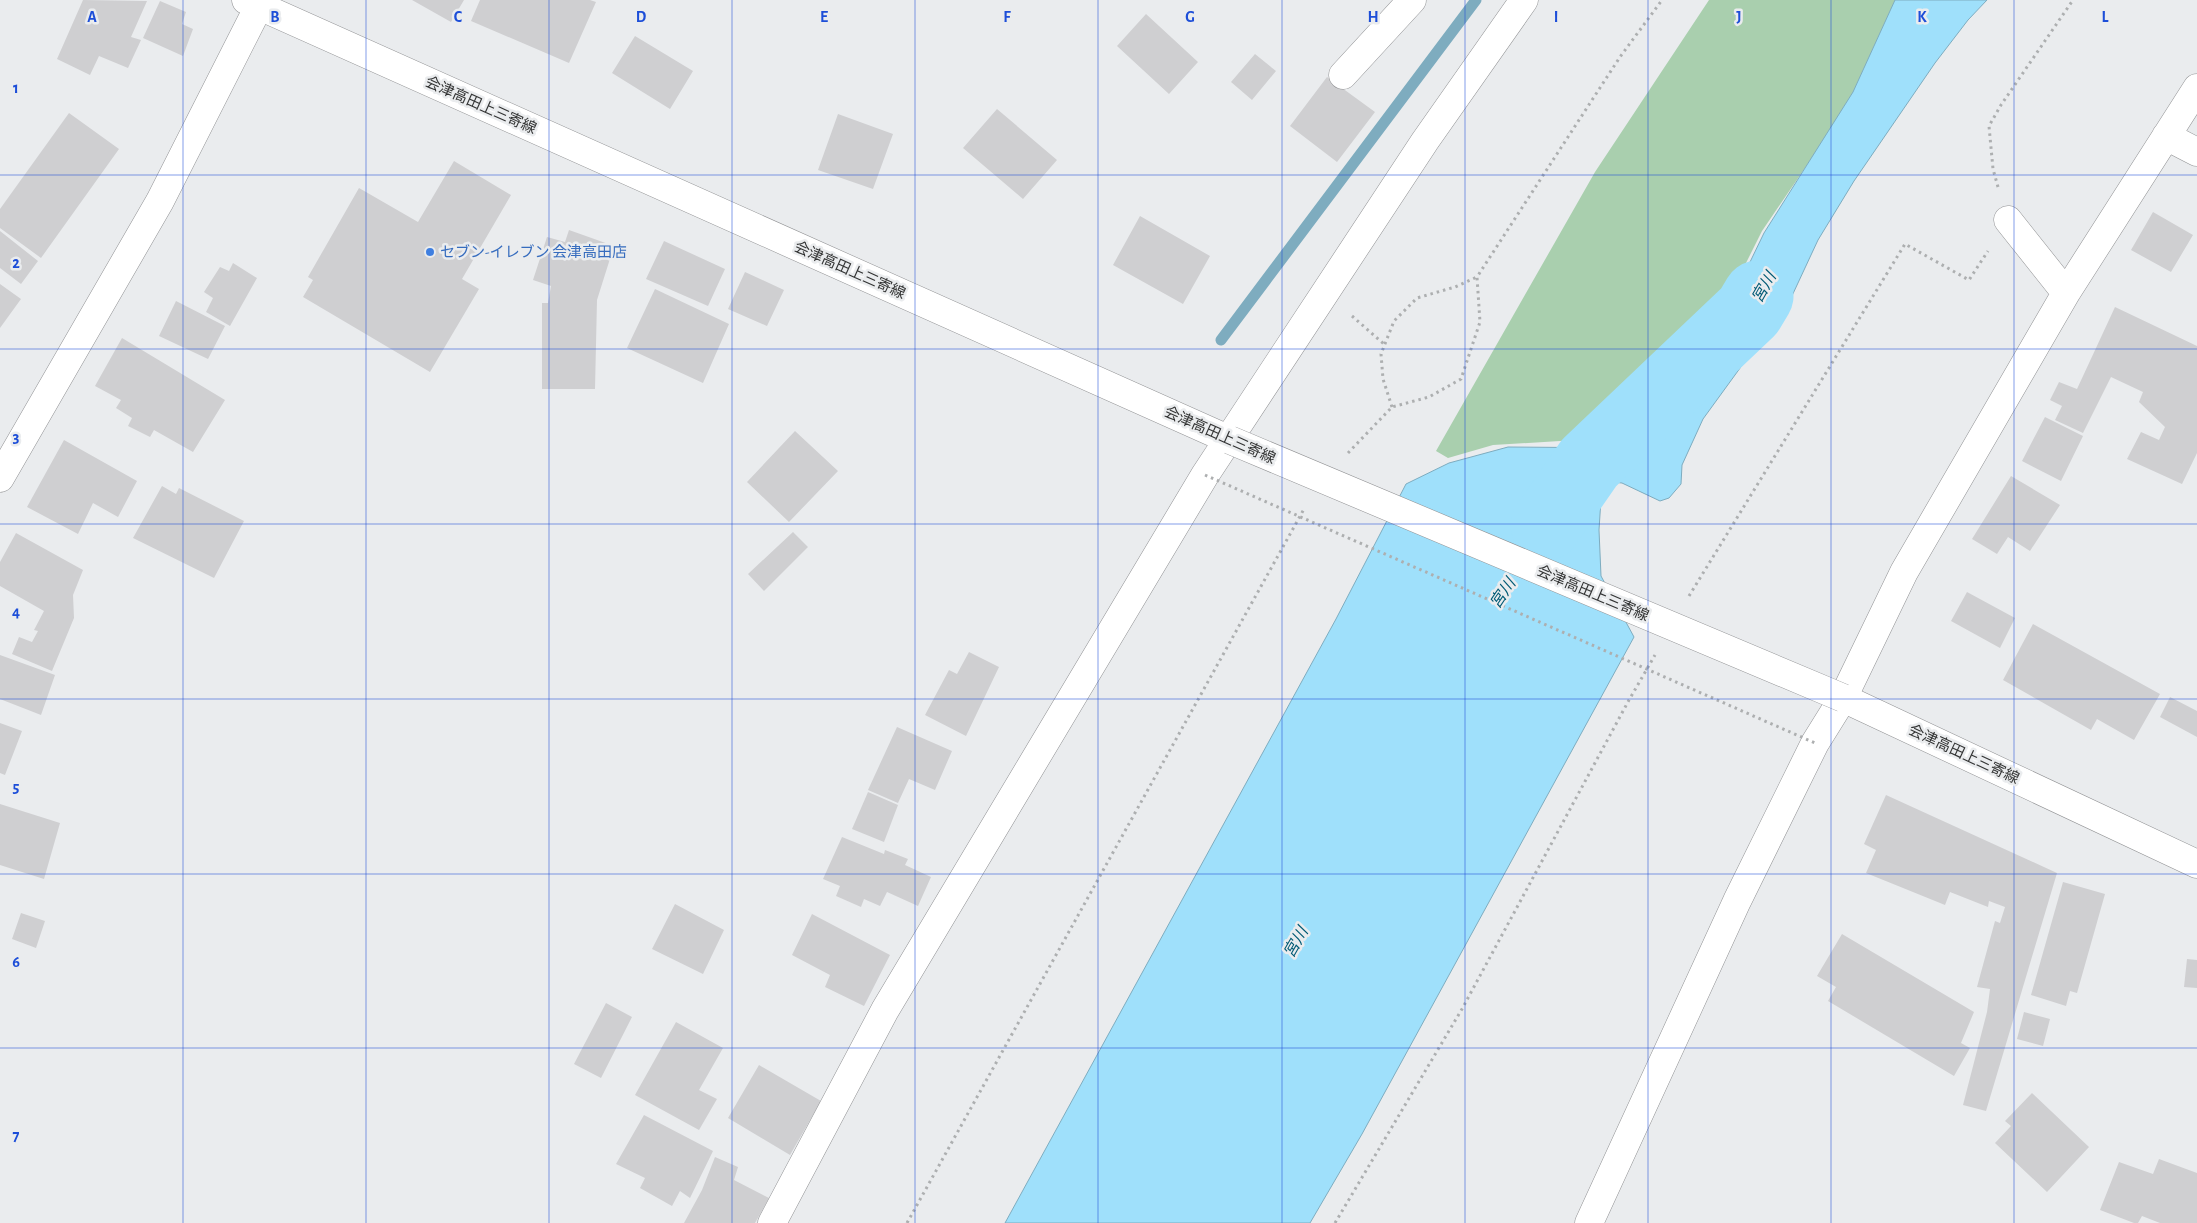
<svg xmlns="http://www.w3.org/2000/svg" width="2197" height="1223" font-family="'Alegreya Sans','Noto Sans JP',sans-serif">
<style>
.green{fill:#a9cfae}
.water{fill:#9fe0fb;stroke:#7eacbf}
.lines{fill:none;stroke-linecap:round;stroke-linejoin:round}
.stream{stroke:#7eacbf;stroke-width:11}
.river{stroke:#9fe0fb;stroke-width:71}
.building{fill:#cfcfd1}
.minor-casing{stroke:#919294;stroke-width:29}
.major-casing{stroke:#919294;stroke-width:29}
.path{stroke:#adafb0;stroke-width:3;stroke-dasharray:2.5 4;stroke-linecap:butt}
.minor{stroke:#fff;stroke-width:28}
.major{stroke:#fff;stroke-width:28}
.major-bridge-casing{stroke:#919294;stroke-width:29;stroke-linecap:butt}
.path-bridge{stroke:#adafb0;stroke-width:3;stroke-dasharray:2.5 4;stroke-linecap:butt}
.major-bridge{stroke:#fff;stroke-width:28}
.grid{fill:none;stroke:#1d4ed8;stroke-width:1;stroke-opacity:0.55}
.shop-dot{fill:#3f7fe0;stroke:#eaecee;stroke-width:2}
.labels{text-anchor:middle;stroke-width:5;stroke-linejoin:round;paint-order:stroke}
.street-label{font-size:15px;fill:#323333;stroke:#eaecee}
.shop-label{font-size:15px;fill:#366cbe;stroke:#eaecee;text-anchor:start}
.water-label{font-size:16px;font-style:italic;fill:#005a75;stroke:#eaecee}
.grid-label{font-size:16px;text-anchor:middle;font-weight:bold;fill:#1d4ed8;stroke:#eaecee;stroke-width:5;stroke-linejoin:round;paint-order:stroke}
</style>
<rect width="100%" height="100%" fill="#eaecee"/>
<path class="green" d="M1709,0H1912L1867,77L1762,231L1720,315L1638,433L1622,440H1576L1493,445L1448,458L1436,451L1595,172Z"/>
<path class="water" d="M1895,0H1987L1968,20L1935,63L1854,181L1818,240L1791,298L1703,419L1682,465L1681,484L1669,498L1660,501L1622,483L1612,482L1605,490L1601,499L1599,530L1601,576L1634,637L1362,1134L1310,1223H1005L1336,619L1406,484L1449,463L1508,447L1631,448L1648,433L1724,316L1764,233L1853,92Z"/>
<g class="lines">
<path class="stream" d="M1221,340L1476,0"/>
<path class="river" d="M1546,525L1589,463L1749,311L1758,296"/>
</g>
<path class="building" d="M83,0L147,1L131,37L141,40L128,68L99,56L90,75L57,59Z
M412,0H464L451,22Z
M480,0H590L596,2L569,63L471,21Z
M160,1L186,12L182,24L193,29L183,56L143,38Z
M1146,14L1198,62L1169,94L1117,46Z
M635,36L693,71L670,109L612,73Z
M1255,54L1276,71L1252,100L1231,82Z
M1327,77L1375,112L1337,162L1290,126Z
M997,109L1057,160L1023,199L963,148Z
M69,113L119,149L41,258L0,228V209Z
M838,114L893,134L873,189L818,170Z
M454,161L511,195L462,279L479,289L430,372L303,297L313,280L308,277L359,188L418,222Z
M2153,212L2193,235L2171,272L2131,250Z
M1140,216L1210,256L1183,304L1113,265Z
M569,230L614,246L597,300L595,389H542V303H548L551,286L533,280L547,237L565,242Z
M0,231L38,261L21,284L0,268Z
M664,241L725,269L708,306L646,279Z
M233,263L257,278L230,326L206,312L213,298L204,292L220,267L229,271Z
M745,272L784,290L767,326L728,309Z
M0,284L21,299L0,328Z
M655,289L729,324L703,383L627,348Z
M176,301L225,326L208,359L159,336Z
M2115,307L2197,346V453L2182,484L2127,459L2141,432L2159,440L2165,427L2139,402L2143,392L2111,377L2083,433L2055,420L2062,406L2050,400L2059,382L2077,389Z
M122,338L225,400L193,452L154,430L150,437L128,426L132,418L116,408L121,400L95,386Z
M2045,417L2083,436L2061,481L2022,461Z
M795,431L838,471L789,522L747,482Z
M64,440L137,481L118,517L93,503L78,534L27,507Z
M2011,476L2060,505L2030,551L2008,537L1997,554L1972,539Z
M162,486L176,494L179,488L244,521L214,578L133,538Z
M793,532L808,547L764,591L748,574Z
M16,533L83,570L73,595L74,618L52,671L12,654L19,637L32,642L38,631L34,630L44,611L0,586V562Z
M1967,592L2015,618L2000,648L1951,621Z
M2033,624L2160,694L2134,740L2097,719L2091,730L2003,680Z
M969,652L999,667L966,736L925,715L949,670L957,674Z
M0,655L55,675L41,715L0,699Z
M2170,697L2197,711V737L2160,717Z
M0,723L22,731L5,775L0,773Z
M897,727L952,751L935,790L909,779L898,803L868,790Z
M868,792L898,805L884,842L852,829Z
M1886,795L2057,873L1986,1111L1963,1105L1987,1012L1990,989L1977,987L1995,921L2000,923L2005,907L1989,901L1988,907L1950,892L1945,905L1866,873L1876,850L1864,844Z
M0,804L60,823L44,879L0,865Z
M842,837L884,854L885,850L908,859L905,865L931,877L918,906L887,892L880,906L864,899L861,907L836,896L840,886L823,879Z
M2063,882L2105,894L2077,993L2070,991L2066,1006L2031,995Z
M675,904L724,930L703,974L652,949Z
M21,913L45,921L36,948L12,939Z
M812,914L890,955L864,1006L825,987L830,975L792,955Z
M1842,934L1974,1012L1961,1043L1970,1048L1954,1076L1828,1001L1836,987L1817,976Z
M2187,959L2197,960V988L2184,987Z
M606,1003L632,1017L601,1078L574,1064Z
M2024,1012L2050,1019L2043,1046L2017,1039Z
M676,1022L723,1048L699,1090L717,1099L699,1130L635,1095Z
M759,1065L821,1101L790,1155L728,1118Z
M2032,1093L2089,1147L2047,1192L1995,1143L2011,1126L2005,1121Z
M644,1115L713,1151L690,1198L680,1191L672,1206L640,1188L645,1178L616,1164Z
M715,1157L738,1167L734,1180L769,1198L755,1223H684L702,1190Z
M2159,1159L2197,1173V1223H2160L2142,1216L2138,1223H2134L2100,1210L2119,1162L2153,1174Z"/>
<g class="lines">
<g class="minor-casing">
<path id="minor" d="M1343,75L1412,0
M2166,136L2197,152
M2008,220L2066,293
M0,478L160,201L262,0
M772,1223L885,1010L1205,475L1425,141L1524,0
M1589,1223L1737,901L1815,743L1843,698L1904,572L2066,293L2197,88"/>
</g>
<g class="major-casing">
<path id="major" d="M246,0L1230,440
M1843,698L2197,864"/>
</g>
<path class="path" d="M1998,187L1993,169L1989,126L2001,105L2073,0
M1352,316L1385,345
M1392,407L1383,379L1381,354L1394,321L1417,298L1455,287L1477,277
M1348,453L1392,407L1429,397L1461,379L1480,322L1477,277L1620,57L1662,0
M1689,596L1905,244L1969,280L1988,251
M907,1223L1304,509
M1335,1223L1462,1009L1629,700L1655,655"/>
<use href="#minor" class="minor"/>
<use href="#major" class="major"/>
<g class="major-bridge-casing">
<path id="major-bridge" d="M1230,440L1843,698"/>
</g>
<path class="path-bridge" d="M1205,475L1815,743"/>
<use href="#major-bridge" class="major-bridge"/>
</g>
<path class="grid" d="M183,0V1223M366,0V1223M549,0V1223M732,0V1223M915,0V1223M1098,0V1223M1282,0V1223M1465,0V1223M1648,0V1223M1831,0V1223M2014,0V1223M0,175H2197M0,349H2197M0,524H2197M0,699H2197M0,874H2197M0,1048H2197"/>
<circle class="shop-dot" cx="430" cy="252" r="5"/>
<g class="labels">
<g class="street-label">
<text transform="translate(481 105) rotate(24)" y="5">会津高田上三寄線</text>
<text transform="translate(850 270) rotate(24)" y="5">会津高田上三寄線</text>
<text transform="translate(1220 435) rotate(24)" y="5">会津高田上三寄線</text>
<text transform="translate(1593 593) rotate(23)" y="5">会津高田上三寄線</text>
<text transform="translate(1964 754) rotate(25)" y="5">会津高田上三寄線</text>
</g>
<g class="shop-label">
<text x="440" y="257">セブン-イレブン 会津高田店</text>
</g>
<g class="water-label">
<text transform="translate(1763 287) rotate(-60)" y="6">宮川</text>
<text transform="translate(1502 593) rotate(-56)" y="6">宮川</text>
<text transform="translate(1295 942) rotate(-60)" y="6">宮川</text>
</g>
</g>
<g class="grid-label">
<text x="92" y="22">A</text>
<text x="275" y="22">B</text>
<text x="458" y="22">C</text>
<text x="641" y="22">D</text>
<text x="824" y="22">E</text>
<text x="1007" y="22">F</text>
<text x="1190" y="22">G</text>
<text x="1373" y="22">H</text>
<text x="1556" y="22">I</text>
<text x="1739" y="22">J</text>
<text x="1922" y="22">K</text>
<text x="2105" y="22">L</text>
<text x="16" y="93">1</text>
<text x="16" y="268">2</text>
<text x="16" y="442">3</text>
<text x="16" y="617">4</text>
<text x="16" y="792">5</text>
<text x="16" y="967">6</text>
<text x="16" y="1141">7</text>
</g>
</svg>
